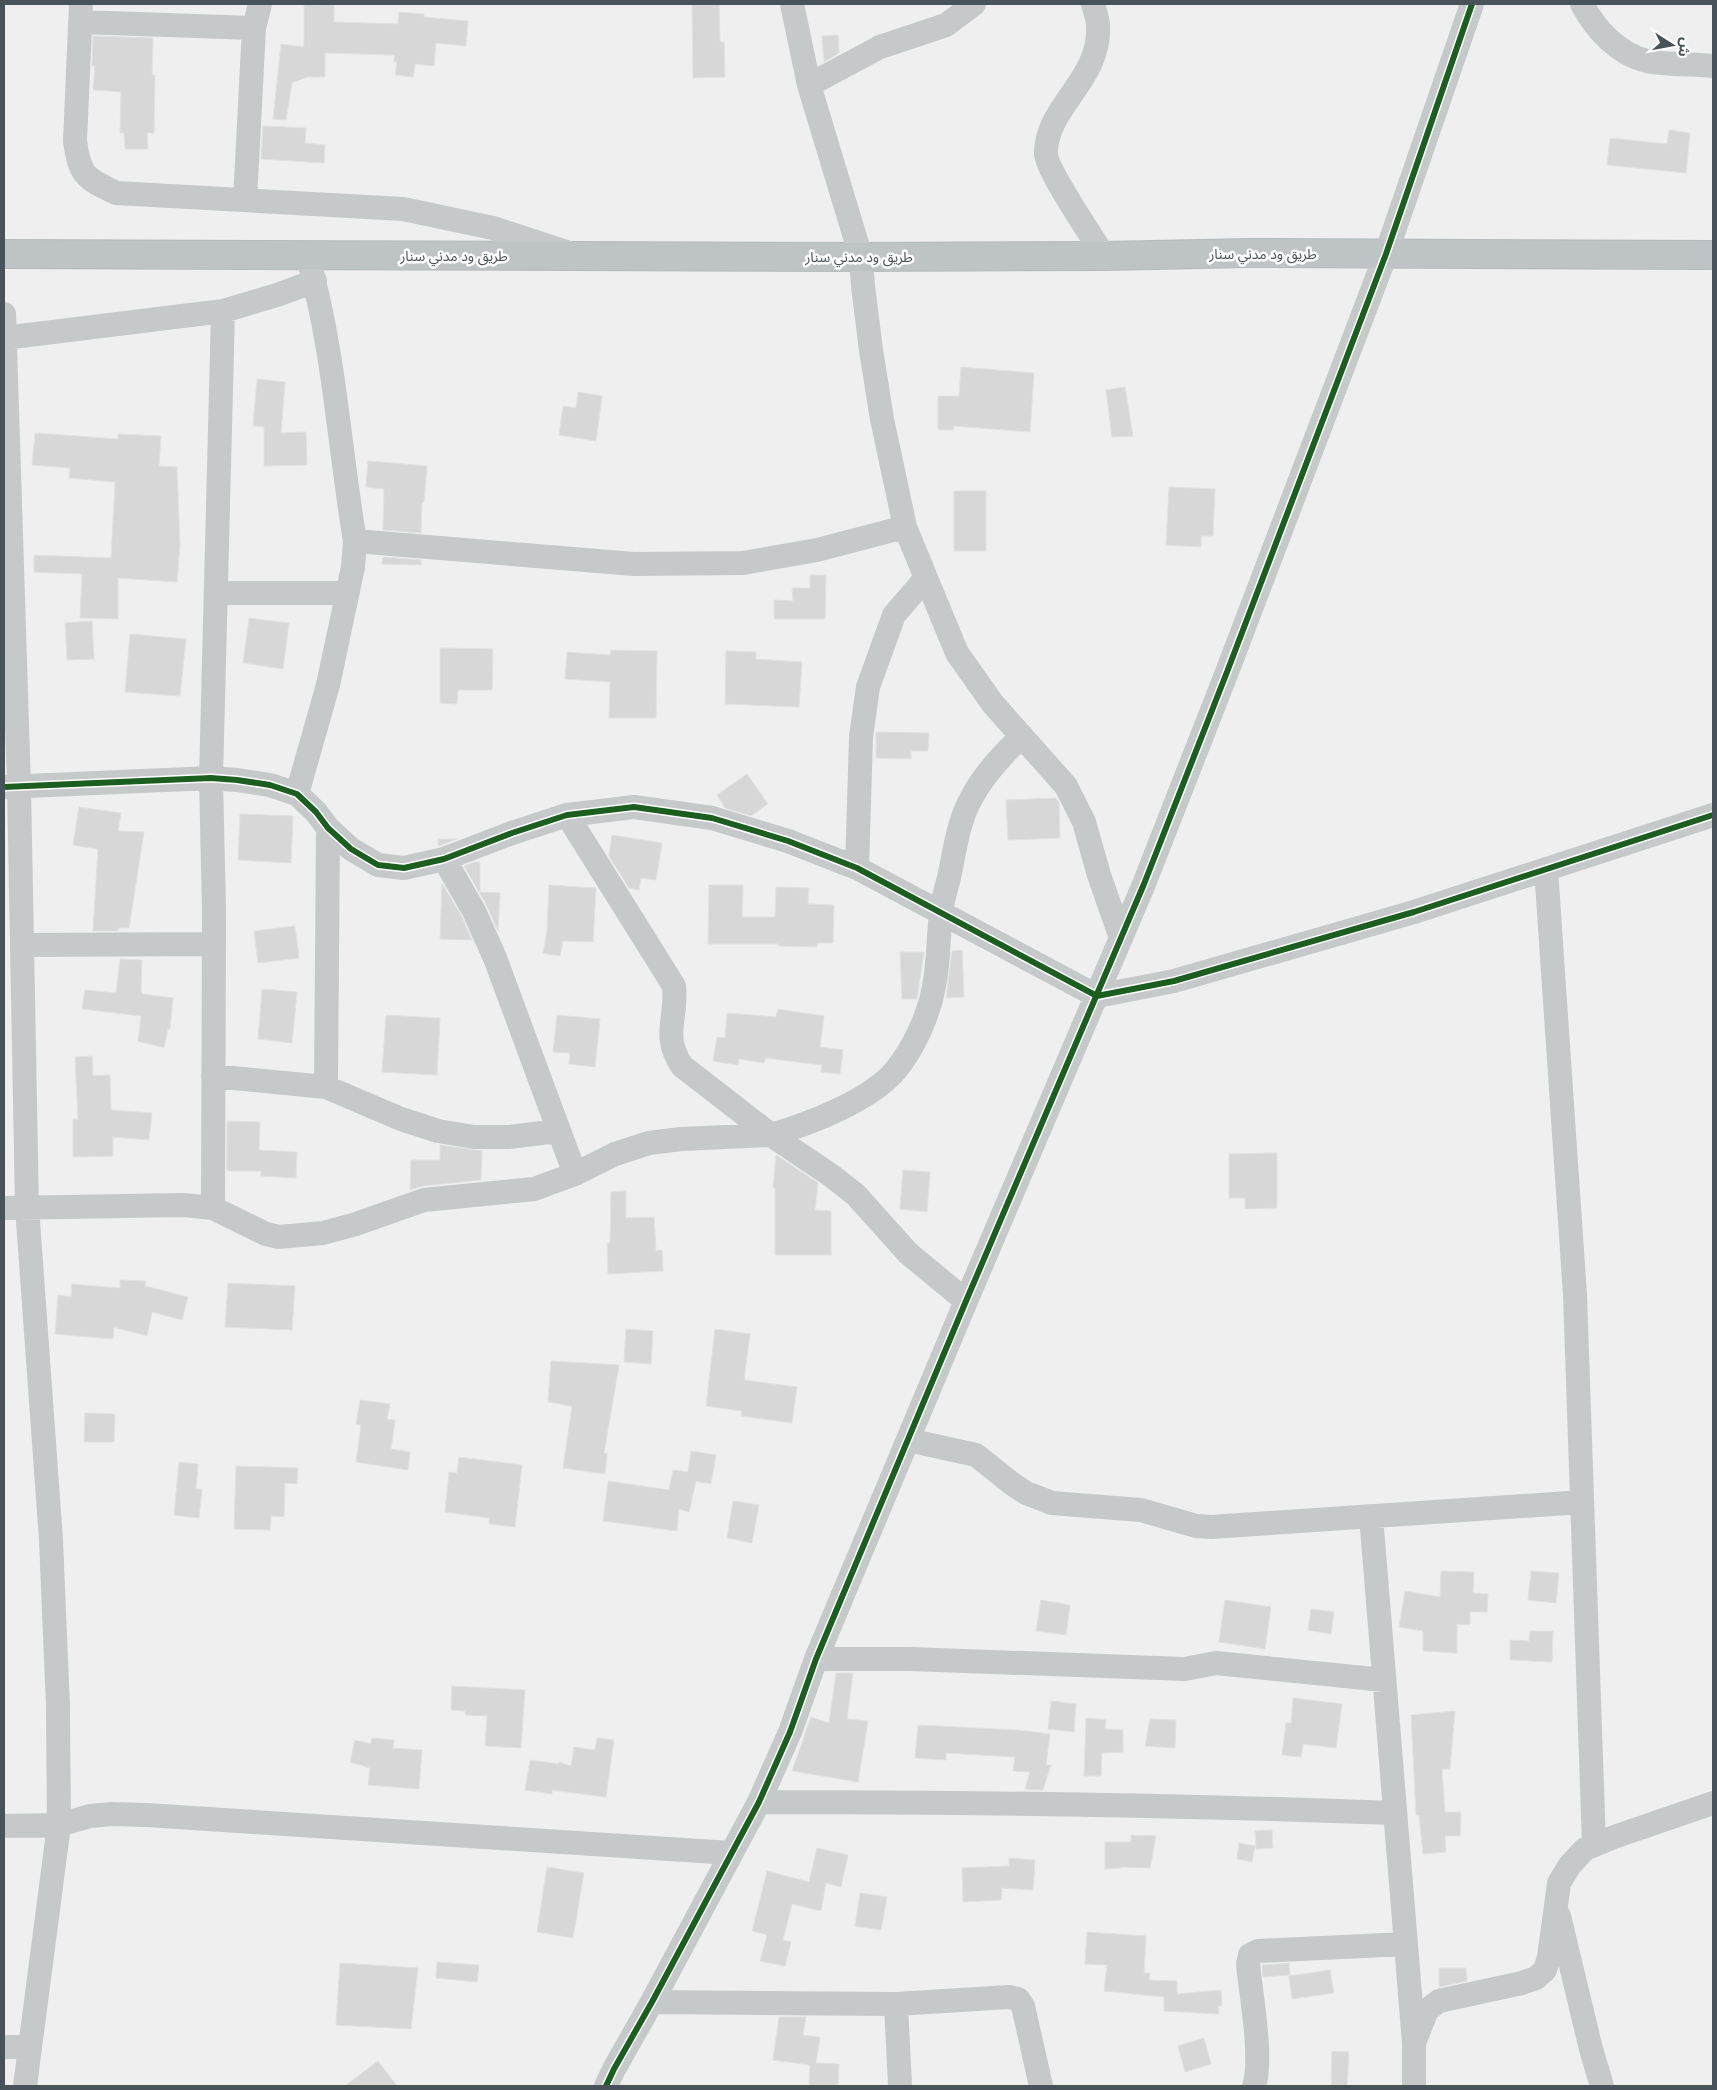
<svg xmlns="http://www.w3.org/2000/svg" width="1717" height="2090" font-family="Raleway,'Noto Sans Arabic',sans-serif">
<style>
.building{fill:#d7d7d8;stroke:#e0e1e2}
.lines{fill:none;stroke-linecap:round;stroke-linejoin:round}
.trunk-casing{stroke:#b4babd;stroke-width:30}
.minor{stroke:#c6c9ca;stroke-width:24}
.trunk{stroke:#bec3c6;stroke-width:28}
.cycleway-casing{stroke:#fff;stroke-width:9}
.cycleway{stroke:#1b5e20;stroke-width:6}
.labels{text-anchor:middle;stroke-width:5;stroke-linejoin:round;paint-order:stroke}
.street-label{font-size:14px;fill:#485359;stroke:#fff}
</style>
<rect width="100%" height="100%" fill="#efefef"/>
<path class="building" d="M304,4L334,5V22L398,24L399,12L424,14V17L468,21L466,46L436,43L434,66L415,64L413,77L395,75L397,62H394L395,55L325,53V77H307L292,83L286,120L273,119L281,44L304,47Z
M692,4H719L720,42H724L725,77L693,78Z
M838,35L839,53L824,62L822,36Z
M93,36L153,38L152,75H155L154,133H147L148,149H125L124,133H120L121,92L93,90L95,66H92Z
M263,126L306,128L305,143L325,145L324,163L261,159Z
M1669,130L1690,133L1686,173L1607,165L1610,138L1667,144Z
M961,367L1034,373L1030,432L954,426L953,430H938V396H959Z
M257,379L285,382L281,433L306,432L307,465L264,466V427L253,426Z
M1125,387L1133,436L1112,437L1106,390Z
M578,392L602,396L596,441L559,435L563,406L576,408Z
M35,433L118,439V434L161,436L159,466L177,467L180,544L177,582L118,578V619L80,618L82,574L34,572V555L111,558L115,482L69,478L70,468L32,465Z
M368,461L427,466L424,502H422L421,533L383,530L384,489L366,487Z
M1169,487L1215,489L1213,536H1201V547L1166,545Z
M954,491H986V551H954Z
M383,557L421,560V565L382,564Z
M810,575H826L825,619H774V600L793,601L792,588H810Z
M249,618L289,623L283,669L243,663Z
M92,621L94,659L67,660L65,623Z
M130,634L186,639L180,696L125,692Z
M440,648L493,649L492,690H458L457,704L440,703Z
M611,650L657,651L656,718H609L610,682L565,679L567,652L610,655Z
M726,651L756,652V659L802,662L799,707L725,704Z
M876,732L929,733L928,751H911V759L876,758Z
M747,774L768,804L751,816L725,808L717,795Z
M1056,798L1059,803L1060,838L1008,840L1006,800Z
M79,807L121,813L118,831L144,832L129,928H118V931H93L98,849L73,845Z
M240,814L293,816L291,863L238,860Z
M612,835L662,843L656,880L641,878L639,890L629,888L609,856Z
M438,839H457L438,846Z
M475,862H480V892L500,893L498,931L486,904L464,866Z
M442,883L462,917L472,940L440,939Z
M549,885L596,888L593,942L563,941L560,956L543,953L547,931Z
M709,885H743L742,917H775L776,887L809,888L808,904L834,905L833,943H817V947L779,946V944H708Z
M295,926L299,958L258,963L254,931Z
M962,950L964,997L946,998L952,951Z
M900,952H924L917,999H902Z
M120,959L142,960L141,992L143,994L173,998L170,1029H168L164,1048L138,1041L141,1016L82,1009L85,990L116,993Z
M262,989L297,992L292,1043L258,1039Z
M778,1009L824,1016L820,1047L843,1050L840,1074L821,1072L822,1065L765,1058L764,1063L739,1059L738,1065L713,1061L717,1037L725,1038L727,1013L776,1017Z
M386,1015L440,1018L437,1075L382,1072Z
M557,1015L600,1019L595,1067L569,1064L570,1053L553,1052Z
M92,1056L93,1076L110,1075L111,1110L152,1113L149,1140L113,1137V1156L73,1157V1119H78L75,1057Z
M227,1121L260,1122L259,1150L297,1152L296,1178L261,1176V1171H227Z
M440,1145L482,1151L481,1180L423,1186L410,1190L411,1160H440Z
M1277,1153V1208L1245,1209V1198H1229V1154Z
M776,1155L818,1183L815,1210L831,1211V1255H775V1188H773Z
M903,1170L930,1172L927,1212L900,1209Z
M626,1191V1218L654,1217L656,1251L662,1250L663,1271L608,1274L607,1243H610L611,1192Z
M120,1280L146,1281L145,1286L188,1297L182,1320L152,1312L147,1336L114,1327L113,1339L55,1334L58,1295L71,1297L72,1284L120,1288Z
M228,1283L295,1286L292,1330L225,1327Z
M626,1329L653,1331L651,1364L624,1362Z
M715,1329L750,1334L744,1380L797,1387L792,1423L741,1416L742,1411L706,1406Z
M551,1361L619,1365L604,1453L607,1454L605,1474L563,1468L572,1406L548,1402Z
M360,1400L390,1404L387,1419L395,1420L391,1449L410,1452L408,1470L356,1462L361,1425L356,1424Z
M85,1413L115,1414L114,1442H84Z
M691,1451L716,1455L711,1484L696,1481L689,1512L679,1509L677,1531L603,1521L608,1481L669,1490L673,1470L688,1472Z
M459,1457L522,1465L515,1527L489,1524V1518L445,1512L449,1472L457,1473Z
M179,1462L198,1464L196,1489H202L199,1518L174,1515Z
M236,1466L298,1468L297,1484L285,1483L284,1517L271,1516L270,1530L234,1529Z
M733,1501L759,1505L752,1543L727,1538Z
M1441,1571L1474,1572L1473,1593L1488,1594L1487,1612H1470V1625L1457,1624V1653L1423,1651V1631L1399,1627L1405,1591L1440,1597Z
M1531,1571L1559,1573L1556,1603L1528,1600Z
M1041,1600L1070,1605L1066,1635L1036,1631Z
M1225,1600L1271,1607L1265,1649L1219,1642Z
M1311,1609L1334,1612L1331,1634L1308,1630Z
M1530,1631H1553L1552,1662L1510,1660V1640L1529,1641Z
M836,1673H853L847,1719L868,1721L858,1782L792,1771L811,1717L829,1723Z
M452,1686L525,1690L521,1748L485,1746L487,1716L465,1715V1711L451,1710Z
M1293,1698L1342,1704L1336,1748L1303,1744L1301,1757L1282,1755L1286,1723H1291Z
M1051,1701L1076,1704L1074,1732L1048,1729Z
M1455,1711L1450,1769H1442L1445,1812H1461L1460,1836H1445L1446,1852L1423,1854L1419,1815H1416L1411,1715Z
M1086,1718L1106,1720L1105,1729L1123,1730V1752L1102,1753L1101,1776H1084Z
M1150,1719L1176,1720L1175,1748L1145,1746Z
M918,1725L1017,1730L1050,1734L1046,1765H1051L1043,1790L1025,1789L1030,1772L1013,1771L1015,1757L946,1753V1760L915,1758Z
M372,1738L394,1740L393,1748L422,1750L419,1789L368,1785L370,1768L350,1762L355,1740L371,1744Z
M597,1738L614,1740L606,1797L552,1790V1794L525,1790L530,1760L559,1764V1762L571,1766L574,1747L595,1750Z
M1272,1830L1273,1848L1256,1849L1255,1831Z
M1131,1835L1156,1836L1150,1868L1121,1867V1868L1105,1869V1842H1131Z
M1239,1843L1255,1846L1252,1862L1237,1859Z
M817,1848L848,1855L841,1887L826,1883L821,1911L792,1904L783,1940L791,1942L785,1966L760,1961L767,1935L752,1931L767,1871L809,1882Z
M1009,1858L1035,1860L1033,1890L1002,1888L1001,1900L963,1902L962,1868L1009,1866Z
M547,1867L584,1873L573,1938L537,1932Z
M860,1893L887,1897L881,1930L855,1926Z
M1087,1932L1146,1936L1144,1973H1150L1149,1980L1177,1981V1994L1221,1990L1222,2006H1218L1219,2014L1164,2011V1997L1104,1991L1107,1965L1085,1964Z
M437,1962L479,1965L477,1982L436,1978Z
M340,1963L418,1968L411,2029L336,2025Z
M1289,1963L1290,1975L1263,1977L1262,1965Z
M1439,1968H1466L1467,1981L1439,1987Z
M1330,1970L1334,1993L1292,1999L1289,1976Z
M779,2017H806L803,2035L820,2037L816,2063L839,2064L838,2086H809L810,2065L773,2060Z
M1204,2038L1211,2064L1185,2072L1178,2046Z
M1332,2051L1349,2052L1347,2086H1331Z
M378,2061L397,2086H345Z"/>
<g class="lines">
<g class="trunk-casing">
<path id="trunk" d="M4,254L861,257L1104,256L1249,253L1713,255"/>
</g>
<path class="minor" d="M81,4L75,141C80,177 86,178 116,193L403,209L493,228L566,252
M792,4L809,85L861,257L863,286L871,350L882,419L905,527L957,653L993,704L1066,786L1084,822L1099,875L1121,938
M1093,4C1095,11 1098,19 1098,26C1101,80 1045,107 1046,154C1047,171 1093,238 1104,256
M1582,4C1596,30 1618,54 1647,61C1665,65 1694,64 1713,66
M80,22L254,28
M809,85L880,47L946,25L974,4
M245,200L254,28L260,4
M4,314L19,787L27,1207L51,1540L58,1707L59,1825L25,2086
M4,338L223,311L277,295L315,281
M355,541L634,564L743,563L817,550L905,527
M216,593H347
M4,787L211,778L237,780L270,785L297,794L316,812L328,828L351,849L378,865L404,868L444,859L512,833L567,815L634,807L712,818L788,841L857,868L1097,996L1174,981L1414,912L1713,815
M297,794L328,685L353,567L355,541C339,446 334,346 307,255
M567,815L674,986C678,1017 661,1035 682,1066L771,1135C809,1124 869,1101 895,1071C914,1048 929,1015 934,986C939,962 938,937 941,914C942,900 947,887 950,873C955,848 959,819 972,797C984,774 1003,754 1022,736
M444,859L474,911L495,958L575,1174
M857,868L861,737L868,687L894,615L925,579
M1546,869L1575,1295L1594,1845
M22,945L213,944
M213,1076L326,1087L401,1119L438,1131L474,1137H508L558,1131
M326,1087L328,828
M4,1208L184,1205L213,1208L266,1234L279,1237L323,1233L356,1224L424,1200L534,1189L575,1174L615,1154L649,1143L681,1139L771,1135L832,1176L856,1195L908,1253L966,1301
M213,1208L214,910L211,778L223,311
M908,1440L976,1455L1011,1483L1026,1493L1052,1503L1141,1510L1196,1526L1211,1527L1582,1502
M1371,1516L1414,2043
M816,1659H910L1185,1669L1216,1663L1384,1680
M759,1802C971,1802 1183,1805 1394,1813
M4,1826L59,1825L90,1816L112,1814L146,1815L731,1853
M1559,1916L1591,2049L1602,2086
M652,2002L896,2004L1009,1997L1018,1999L1023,2006L1041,2086
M896,2004L900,2086
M4,2047H29
M606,2086L614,2069L652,2002L759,1802L790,1732L816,1659L966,1301L1144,884L1227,672L1386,254L1472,4
M1254,2086C1263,2059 1251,1995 1248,1964L1250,1955L1258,1951L1406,1944
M1414,2086V2043L1427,2010L1439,2001L1522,1983L1536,1978L1545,1970L1549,1957L1559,1883L1570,1865L1585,1849L1614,1837L1713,1803"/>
<use href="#trunk" class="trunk"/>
<g class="cycleway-casing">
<path id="cycleway" d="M4,787L211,778L237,780L270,785L297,794L316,812L328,828L351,849L378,865L404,868L444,859L512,833L567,815L634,807L712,818L788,841L857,868L1097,996L1174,981L1414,912L1713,815
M606,2086L614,2069L652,2002L759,1802L790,1732L816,1659L966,1301L1144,884L1227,672L1386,254L1472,4"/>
</g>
<use href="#cycleway" class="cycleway"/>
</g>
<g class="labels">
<g class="street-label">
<text x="1263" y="259">طريق ود مدني سنار</text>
<text x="454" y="261">طريق ود مدني سنار</text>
<text x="859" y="262">طريق ود مدني سنار</text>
</g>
</g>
<rect width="1717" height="2090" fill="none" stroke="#485359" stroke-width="10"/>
<g transform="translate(1672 45) rotate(101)" stroke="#ffffff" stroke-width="4" paint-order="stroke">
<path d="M0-4L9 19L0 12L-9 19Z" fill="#485359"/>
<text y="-8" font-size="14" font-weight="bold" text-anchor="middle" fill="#485359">ش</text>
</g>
</svg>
